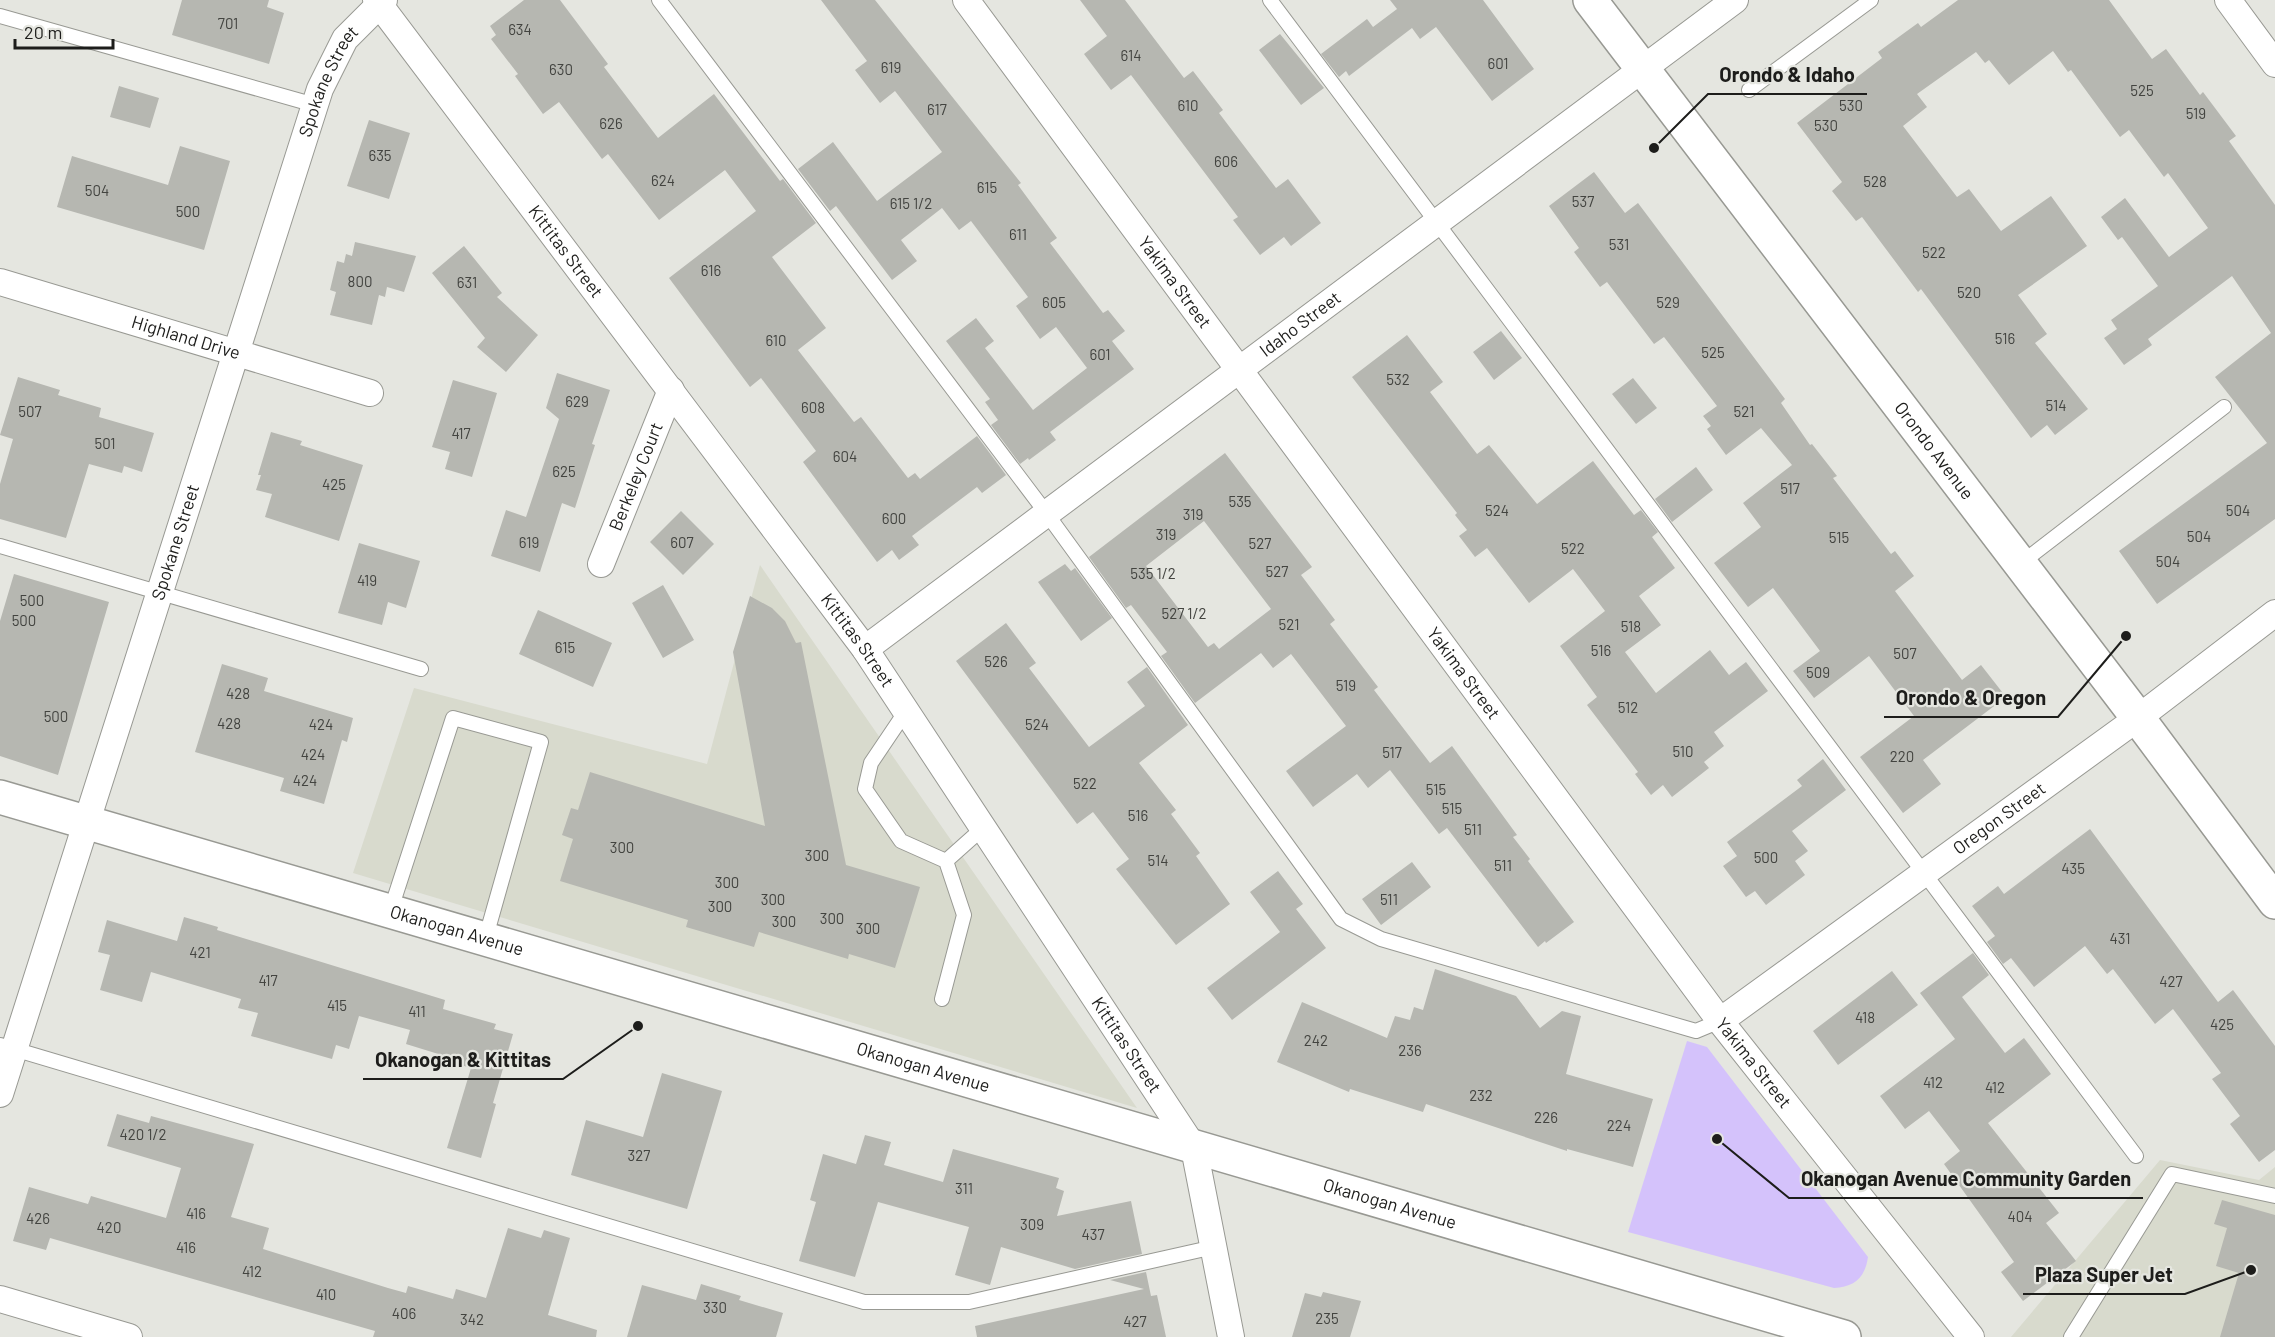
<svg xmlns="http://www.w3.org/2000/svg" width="2275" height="1337" font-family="Barlow,sans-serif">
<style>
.built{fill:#d8dacd}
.green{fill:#d4c2fb}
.building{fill:#b6b7b1;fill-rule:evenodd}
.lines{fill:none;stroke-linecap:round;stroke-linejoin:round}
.service-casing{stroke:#989993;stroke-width:16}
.minor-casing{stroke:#989993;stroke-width:28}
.tertiary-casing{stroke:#989993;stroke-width:36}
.secondary-casing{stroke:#989993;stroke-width:36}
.service{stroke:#fff;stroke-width:14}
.minor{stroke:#fff;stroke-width:26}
.tertiary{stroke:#fff;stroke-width:33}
.secondary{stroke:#fff;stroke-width:33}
.labels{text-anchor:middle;stroke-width:4.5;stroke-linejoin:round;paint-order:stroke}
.number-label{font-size:15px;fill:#434440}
.street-label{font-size:18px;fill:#1d1d1b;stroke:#e5e6e0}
.leader{fill:none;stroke:#1d1d1b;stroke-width:2}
.callout-dot{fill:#1d1d1b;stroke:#e5e6e0;stroke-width:2}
.callout-label{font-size:20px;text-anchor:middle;font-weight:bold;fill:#1d1d1b;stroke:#e5e6e0;stroke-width:4.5;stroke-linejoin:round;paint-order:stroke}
</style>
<rect width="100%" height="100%" fill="#e5e6e0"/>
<path class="built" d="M760,565L1137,1108L353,873L414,688L707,764Z
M2160,1160L2259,1180L2275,1167V1337H2011Z"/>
<path class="green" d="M1687,1041L1707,1047L1868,1257C1865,1278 1854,1287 1834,1288L1628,1232Z"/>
<path class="building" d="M182,0H269L267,7L284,13L269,64L172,35Z
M524,0H560L608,64L604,67L658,138L714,94L780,181L783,179L816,223L772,257L826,328L798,350L854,422L861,417L908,478L915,473L920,479L977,436L1006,475L982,493L977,487L912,536L919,545L899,560L892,550L877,562L803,462L816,451L761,378L750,387L669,278L756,211L725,170L659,220L608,154L602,159L559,102L543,114L515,76L518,74L491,39L496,35L490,26Z
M821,0H875L1021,183L1018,185L1057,238L1050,243L1103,313L1108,310L1125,331L1112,341L1134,369L1050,432L1056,440L1029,460L1028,458L1020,464L991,425L998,420L985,402L990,399L946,341L976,318L994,341L985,348L1033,410L1087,368L1056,327L1040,339L1016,306L1028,297L971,221L959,230L942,208L901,240L917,261L892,280L836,206L830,211L798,169L833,142L877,201L942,152L895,91L880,103L855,70L867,61Z
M1080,0H1125L1184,78L1193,71L1223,110L1219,113L1276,188L1288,179L1321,223L1291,246L1284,237L1260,255L1233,220L1238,217L1131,75L1111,90L1084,54L1107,36Z
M1390,0H1483L1534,69L1492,101L1436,27L1420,39L1412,28L1349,76L1346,71L1339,77L1321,54L1367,19L1373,27L1397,9Z
M1958,0H2109L2152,59L2166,49L2200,95L2203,92L2236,136L2229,141L2275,205V519L2157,604L2119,551L2267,443L2215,377L2271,333L2232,276L2148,339L2152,345L2124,365L2104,338L2117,329L2111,320L2158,286L2122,237L2118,240L2101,217L2125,198L2169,257L2208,228L2168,173L2164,177L2129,130L2120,137L2071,70L2068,72L2053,51L2009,85L1989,60L1985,63L1976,52L1917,94L1927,107L1903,126L1957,197L1969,189L2001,231L2051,196L2087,246L2018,295L2047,334L2035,343L2088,409L2055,435L2047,425L2031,438L1921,289L1918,292L1862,217L1856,221L1832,191L1842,182L1797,123L1882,58L1878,52L1918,23L1921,27Z
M1280,34L1324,88L1301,105L1259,50Z
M119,86L159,98L150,128L110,117Z
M369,120L410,133L389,199L347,186Z
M180,146L230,161L204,250L57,207L72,156L168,185Z
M1594,172L1625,213L1638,203L1785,399L1781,403L1810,445L1812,444L1837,476L1833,478L1891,554L1895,551L1914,576L1895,591L1962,680L1981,665L2006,697L1923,760L1941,784L1903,813L1860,757L1914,716L1869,656L1814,698L1793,671L1820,651L1773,588L1748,607L1714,563L1761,527L1743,503L1792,465L1761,428L1726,455L1707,429L1711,426L1703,416L1717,406L1664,337L1654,344L1607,282L1600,287L1574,252L1579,248L1549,206Z
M355,242L416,256L404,292L387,287L385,297L379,295L372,325L330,315L336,292L330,290L337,261L344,263L346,254L352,256Z
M464,246L502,293L497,297L538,335L506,372L477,347L485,338L432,273Z
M1501,331L1522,358L1494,380L1473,352Z
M1407,335L1443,382L1430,392L1477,454L1489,445L1537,504L1593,461L1634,515L1641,510L1658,532L1652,537L1675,568L1639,596L1661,625L1625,652L1656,693L1710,650L1729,675L1746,662L1768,691L1714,732L1724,746L1704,762L1709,768L1672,797L1663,785L1651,795L1635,774L1638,772L1587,705L1597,697L1560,646L1605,611L1573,569L1529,603L1487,548L1475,557L1459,536L1467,530L1455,515L1457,513L1352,377Z
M557,373L610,390L592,444L595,445L575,508L562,503L540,572L491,556L506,510L526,517L559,419L546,408Z
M18,377L60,390L58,395L101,408L99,417L154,433L142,472L124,466L122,473L89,464L66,538L0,519V484L13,439L0,435Z
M1633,378L1657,408L1636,424L1612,394Z
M453,380L497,393L472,477L445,469L450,452L432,447Z
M271,432L302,441L300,445L363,465L339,541L265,517L272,494L256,490L261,475H258Z
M1225,453L1312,567L1301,575L1335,620L1330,624L1378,687L1374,690L1430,763L1452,746L1517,835L1513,837L1530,859L1528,861L1574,922L1546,943L1545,941L1538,947L1447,828L1439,834L1390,770L1368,788L1357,774L1313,807L1286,771L1346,726L1291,654L1273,668L1261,653L1195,703L1161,656L1167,652L1131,605L1126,608L1089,557ZM1204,521L1271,609L1219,649L1214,643L1208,647L1146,566Z
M1696,467L1713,490L1672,522L1655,499Z
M681,511L714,544L683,575L650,542Z
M359,543L420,561L406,608L388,602L382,625L338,613Z
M1065,564L1071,571L1075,568L1112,618L1081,641L1038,582Z
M14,574L109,602L58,775L0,756V621Z
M663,585L694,640L663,658L632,603Z
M750,596L772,608L785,621L796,643L801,642L846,865L920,887L895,968L849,954L848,959L759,932L754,947L686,927L688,920L560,881L573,839L562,835L571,808L578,810L590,772L765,826L733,652Z
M538,610L612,643L593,687L519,654Z
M1006,623L1036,663L1029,668L1089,747L1145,706L1127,682L1147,667L1188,725L1139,763L1176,810L1171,814L1200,853L1196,856L1230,904L1176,945L1116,869L1129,859L1093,812L1077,824L956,661Z
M222,664L268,678L264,691L353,718L347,742L342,740L324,804L280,791L284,778L195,752Z
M1823,759L1846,790L1792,831L1808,851L1795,861L1805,875L1766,905L1755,891L1746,897L1723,866L1737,856L1727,842L1802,786L1797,780Z
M2090,829L2218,1002L2233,990L2275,1046V1150L2259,1162L2230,1124L2240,1116L2212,1079L2221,1073L2173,1009L2155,1024L2113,969L2107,974L2085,946L2034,987L2011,958L2003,964L1987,942L1995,936L1972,906L1998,886L2004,894Z
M1412,862L1431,887L1381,925L1362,899Z
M1278,871L1303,904L1296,909L1326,948L1232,1020L1207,988L1280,932L1250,892Z
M184,917L218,927L217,930L445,1000L443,1009L496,1024L494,1029L513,1034L493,1103L496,1104L481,1158L447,1148L471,1068L447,1061L448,1057L406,1044L410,1030L359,1016L349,1049L336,1045L332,1059L251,1036L258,1013L238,1008L241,999L151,972L142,1002L100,990L110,955L98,952L107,920L177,941Z
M1973,953L1989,975L1962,997L2005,1053L2024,1038L2051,1074L1988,1123L2059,1213L2046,1223L2076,1261L2023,1301L2001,1272L2014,1262L1944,1164L1960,1151L1929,1111L1905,1129L1880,1096L1955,1039L1920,993Z
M1435,969L1516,996L1540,1028L1562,1011L1581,1016L1566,1074L1653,1099L1633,1167L1567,1149V1151L1426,1104L1423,1112L1350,1089L1349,1092L1277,1062L1302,1002L1387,1038L1395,1016L1410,1020L1414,1007L1423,1010Z
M1892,971L1918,1005L1838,1065L1813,1031Z
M662,1073L722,1091L687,1209L571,1175L586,1120L643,1137Z
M117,1114L149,1123L151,1116L254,1144L231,1217L269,1228L263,1249L388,1288L406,1293L408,1286L453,1299L456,1289L486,1298L508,1228L541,1238L544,1230L570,1238L548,1315L597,1330L596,1337H373L375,1331L50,1238L46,1250L13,1241L29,1187L88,1204L91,1196L166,1218L181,1168L107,1146Z
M865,1135L891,1142L884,1165L943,1182L953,1149L1059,1178L1056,1188L1064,1191L1057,1216L1131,1201L1142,1254L1075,1269L1001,1247L990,1285L955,1275L969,1227L878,1202L855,1277L799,1261L816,1202L810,1200L823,1154L856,1164Z
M2222,1200L2275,1215V1337H2220L2239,1273L2216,1266L2227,1228L2214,1224Z
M1146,1272L1151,1296L1157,1295L1166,1337H977L975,1326L1144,1289L1110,1280Z
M701,1284L741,1296L739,1300L783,1313L776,1337H627L642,1285L696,1300Z
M1323,1292L1361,1301L1350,1337H1292L1305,1293L1321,1297Z"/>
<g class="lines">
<g class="service-casing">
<path id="service" d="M659,0L1047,514L1341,919L1381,939L1689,1029L1696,1031L1720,1021
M1270,0L2136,1156
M0,16L315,105
M1749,90L1871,0
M0,546L421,669
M2020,564L2224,407
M906,711L871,763L865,789L901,841L946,861L983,828
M390,912L453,718L541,742L485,940
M942,999L964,915L946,861
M0,1045L864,1302H969L1214,1247
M2071,1337L2172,1174L2275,1196"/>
</g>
<g class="minor-casing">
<g id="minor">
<path id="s1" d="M376,0L865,649L1194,1148L1231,1337"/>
<path id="s2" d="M966,0L1720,1021L1971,1337"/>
<path d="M2228,0L2275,64"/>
<path id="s3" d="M0,282L370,393"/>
<path id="s4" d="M601,564L671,390"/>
<path id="s5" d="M865,649L1735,0"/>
<path id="s6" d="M1720,1021L2138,718L2275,613"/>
<path id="s7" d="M0,1094L320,89L345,39L384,0"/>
<path d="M0,1299L129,1337"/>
</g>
</g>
<g class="tertiary-casing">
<g id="tertiary">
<path id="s8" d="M0,797L1844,1337"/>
</g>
</g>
<g class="secondary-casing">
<g id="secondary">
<path id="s9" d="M1590,0L2138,718L2275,902"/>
</g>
</g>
<use href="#service" class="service"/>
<use href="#minor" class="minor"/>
<use href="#tertiary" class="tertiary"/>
<use href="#secondary" class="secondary"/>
</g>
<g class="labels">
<g class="number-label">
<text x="228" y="29">701</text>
<text x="520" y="35">634</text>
<text x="1131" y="61">614</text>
<text x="1498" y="69">601</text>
<text x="891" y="73">619</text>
<text x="561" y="75">630</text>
<text x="2142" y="96">525</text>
<text x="1188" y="111">610</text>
<text x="1851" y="111">530</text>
<text x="937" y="115">617</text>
<text x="2196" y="119">519</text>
<text x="611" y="129">626</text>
<text x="1826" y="131">530</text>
<text x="380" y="161">635</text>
<text x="1226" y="167">606</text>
<text x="663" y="186">624</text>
<text x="1875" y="187">528</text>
<text x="987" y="193">615</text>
<text x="97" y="196">504</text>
<text x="1583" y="207">537</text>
<text x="911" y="209">615 1/2</text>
<text x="188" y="217">500</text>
<text x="1018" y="240">611</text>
<text x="1619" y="250">531</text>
<text x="1934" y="258">522</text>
<text x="711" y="276">616</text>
<text x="360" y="287">800</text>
<text x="467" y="288">631</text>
<text x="1969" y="298">520</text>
<text x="1054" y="308">605</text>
<text x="1668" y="308">529</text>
<text x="2005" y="344">516</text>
<text x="776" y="346">610</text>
<text x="1713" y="358">525</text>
<text x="1100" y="360">601</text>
<text x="1398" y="385">532</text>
<text x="577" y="407">629</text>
<text x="2056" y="411">514</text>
<text x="813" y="413">608</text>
<text x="30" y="417">507</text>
<text x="1744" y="417">521</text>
<text x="461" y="439">417</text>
<text x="105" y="449">501</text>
<text x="845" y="462">604</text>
<text x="564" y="477">625</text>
<text x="334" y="490">425</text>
<text x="1790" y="494">517</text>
<text x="1240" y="507">535</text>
<text x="1497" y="516">524</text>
<text x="2238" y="516">504</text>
<text x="1193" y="520">319</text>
<text x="894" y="524">600</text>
<text x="1166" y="540">319</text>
<text x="2199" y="542">504</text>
<text x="1839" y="543">515</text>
<text x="529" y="548">619</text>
<text x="682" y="548">607</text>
<text x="1260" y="549">527</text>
<text x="1573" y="554">522</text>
<text x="2168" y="567">504</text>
<text x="1277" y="577">527</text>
<text x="1153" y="579">535 1/2</text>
<text x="367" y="586">419</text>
<text x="32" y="606">500</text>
<text x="1184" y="619">527 1/2</text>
<text x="24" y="626">500</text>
<text x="1289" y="630">521</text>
<text x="1631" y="632">518</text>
<text x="565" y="653">615</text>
<text x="1601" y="656">516</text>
<text x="1905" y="659">507</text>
<text x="996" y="667">526</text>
<text x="1818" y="678">509</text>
<text x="1346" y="691">519</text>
<text x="238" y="699">428</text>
<text x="1628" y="713">512</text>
<text x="56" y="722">500</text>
<text x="229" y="729">428</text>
<text x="321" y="730">424</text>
<text x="1037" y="730">524</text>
<text x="1683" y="757">510</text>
<text x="1392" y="758">517</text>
<text x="313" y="760">424</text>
<text x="1902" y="762">220</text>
<text x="305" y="786">424</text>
<text x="1085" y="789">522</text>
<text x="1436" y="795">515</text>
<text x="1452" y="814">515</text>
<text x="1138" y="821">516</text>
<text x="1473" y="835">511</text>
<text x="622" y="853">300</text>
<text x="817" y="861">300</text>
<text x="1766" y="863">500</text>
<text x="1158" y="866">514</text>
<text x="1503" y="871">511</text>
<text x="2073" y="874">435</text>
<text x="727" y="888">300</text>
<text x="773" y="905">300</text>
<text x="1389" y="905">511</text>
<text x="720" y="912">300</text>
<text x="832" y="924">300</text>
<text x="784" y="927">300</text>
<text x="868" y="934">300</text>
<text x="2120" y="944">431</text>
<text x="200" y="958">421</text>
<text x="268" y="986">417</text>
<text x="2171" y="987">427</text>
<text x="337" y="1011">415</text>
<text x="417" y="1017">411</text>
<text x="1865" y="1023">418</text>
<text x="2222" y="1030">425</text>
<text x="1316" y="1046">242</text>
<text x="1410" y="1056">236</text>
<text x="1933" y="1088">412</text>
<text x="1995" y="1093">412</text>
<text x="1481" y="1101">232</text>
<text x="1546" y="1123">226</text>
<text x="1619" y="1131">224</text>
<text x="143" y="1140">420 1/2</text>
<text x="639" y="1161">327</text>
<text x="964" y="1194">311</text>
<text x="196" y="1219">416</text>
<text x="2020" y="1222">404</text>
<text x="38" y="1224">426</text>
<text x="1032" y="1230">309</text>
<text x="109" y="1233">420</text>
<text x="1093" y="1240">437</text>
<text x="186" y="1253">416</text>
<text x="252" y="1277">412</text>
<text x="326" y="1300">410</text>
<text x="715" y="1313">330</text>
<text x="404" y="1319">406</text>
<text x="1327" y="1324">235</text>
<text x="472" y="1325">342</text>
<text x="1135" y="1327">427</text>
</g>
<g class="street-label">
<text dy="6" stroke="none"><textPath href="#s7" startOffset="1065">Spokane Street</textPath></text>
<text dy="6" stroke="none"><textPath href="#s1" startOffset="315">Kittitas Street</textPath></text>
<text dy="6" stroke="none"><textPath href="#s2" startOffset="351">Yakima Street</textPath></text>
<text dy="6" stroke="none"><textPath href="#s5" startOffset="543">Idaho Street</textPath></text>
<text dy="6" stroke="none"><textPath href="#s3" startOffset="194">Highland Drive</textPath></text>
<text dy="6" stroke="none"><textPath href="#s9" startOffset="567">Orondo Avenue</textPath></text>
<text dy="6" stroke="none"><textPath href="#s4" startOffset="94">Berkeley Court</textPath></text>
<text dy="6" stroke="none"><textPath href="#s7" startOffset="579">Spokane Street</textPath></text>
<text dy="6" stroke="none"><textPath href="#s1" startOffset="801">Kittitas Street</textPath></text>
<text dy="6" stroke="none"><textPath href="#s2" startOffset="837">Yakima Street</textPath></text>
<text dy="6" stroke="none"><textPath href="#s6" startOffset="345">Oregon Street</textPath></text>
<text dy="6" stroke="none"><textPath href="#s8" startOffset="476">Okanogan Avenue</textPath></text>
<text dy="6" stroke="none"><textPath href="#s1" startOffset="1287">Kittitas Street</textPath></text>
<text dy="6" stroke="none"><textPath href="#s2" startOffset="1323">Yakima Street</textPath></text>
<text dy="6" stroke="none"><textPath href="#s8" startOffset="962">Okanogan Avenue</textPath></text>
<text dy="6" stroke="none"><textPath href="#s8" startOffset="1448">Okanogan Avenue</textPath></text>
</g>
</g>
<path class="leader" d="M1654 148L1708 94H1867M2126 636L2058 717H1884M638 1026L563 1079H363M1717 1139L1789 1198H2143M2251 1270L2185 1294H2023"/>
<g class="callout-dot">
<circle cx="1654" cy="148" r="6"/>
<circle cx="2126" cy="636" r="6"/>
<circle cx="638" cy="1026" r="6"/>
<circle cx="1717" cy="1139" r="6"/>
<circle cx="2251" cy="1270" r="6"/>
</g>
<g class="callout-label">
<text x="1787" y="82">Orondo &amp; Idaho</text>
<text x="1971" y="705">Orondo &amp; Oregon</text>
<text x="463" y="1067">Okanogan &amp; Kittitas</text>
<text x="1966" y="1186">Okanogan Avenue Community Garden</text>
<text x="2104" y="1282">Plaza Super Jet</text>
</g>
<path d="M15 39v9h98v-9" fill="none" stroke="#1d1d1b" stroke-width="3"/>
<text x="24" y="39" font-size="18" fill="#1d1d1b" stroke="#e5e6e0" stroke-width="4.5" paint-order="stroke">20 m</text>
</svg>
